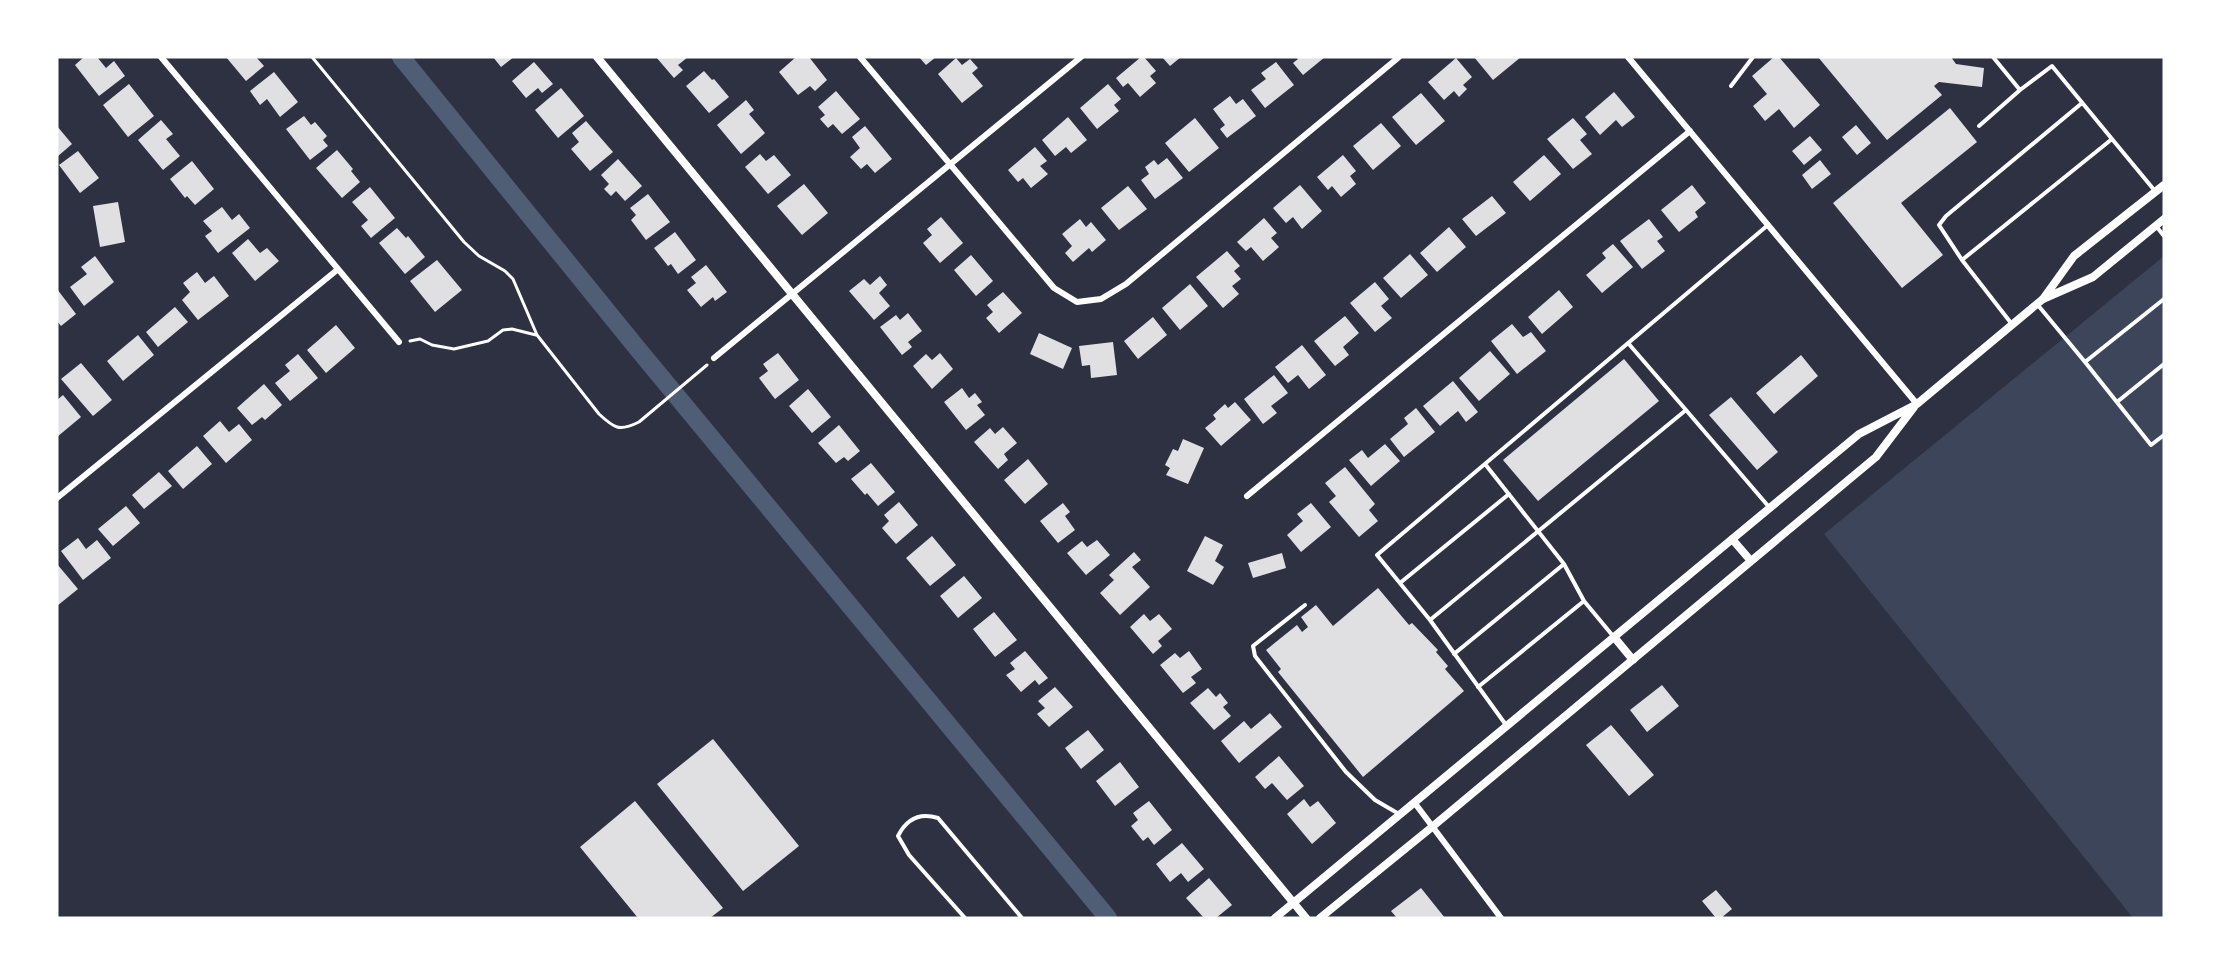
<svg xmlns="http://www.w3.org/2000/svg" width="2221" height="975" font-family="Figtree,sans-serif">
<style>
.green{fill:#3c4559}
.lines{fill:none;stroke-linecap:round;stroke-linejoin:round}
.canal{stroke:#4f5d75;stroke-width:18}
.building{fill:#e0e0e3}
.path{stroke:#fff;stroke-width:3}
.service{stroke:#fff;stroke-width:4}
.minor{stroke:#fff;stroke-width:6}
.tertiary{stroke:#fff;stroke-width:8}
</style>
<rect width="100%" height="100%" fill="#2d3142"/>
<path class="green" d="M2164,256V918H2133L1824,534Z"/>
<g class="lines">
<path class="canal" d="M401,57L637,348L1108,918"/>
</g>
<path class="building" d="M84,57H97L106,68L114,61L125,76L99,96L75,65Z
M226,57H256L264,66L246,81Z
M493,57H514L501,67Z
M656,57H688L678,65L683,70L674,78Z
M796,57H809L827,80L815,91L810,86L798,95L779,72Z
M919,57H936L926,65Z
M1141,57H1144L1156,71L1150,76L1156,83L1140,97L1128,83L1123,87L1116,78Z
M1162,57H1181L1170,66Z
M1296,57H1325L1303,75L1293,63L1298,59Z
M1474,57H1521L1493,80Z
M1774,57H1779L1820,105L1794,128L1779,109L1765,121L1753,106L1767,94L1752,76Z
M1818,57H1951L1956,64L1984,68L1982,87L1939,82L1934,86L1942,95L1887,140Z
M956,58L962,65L970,59L978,68L972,73L983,86L962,103L938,74Z
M1456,58L1472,77L1463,85L1467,89L1459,97L1454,91L1444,100L1428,82Z
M534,62L553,84L542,93L538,88L526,98L512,81Z
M1276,62L1294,85L1265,108L1251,90L1266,79L1261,73Z
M704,71L712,80L714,79L729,97L709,113L686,86Z
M274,72L298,102L280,117L267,99L260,105L250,91Z
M129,84L154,116L128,137L103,105Z
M1108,84L1121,99L1114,105L1119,111L1097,129L1080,108Z
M561,88L584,116L558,138L535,110Z
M836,91L860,119L842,134L833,124L828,128L820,119L825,115L818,107Z
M1614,92L1635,117L1622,127L1616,120L1600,135L1585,117Z
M1421,93L1445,121L1416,145L1392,117Z
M1230,96L1236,104L1243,99L1256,116L1227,138L1220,129L1225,125L1213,109Z
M746,100L754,110L749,114L765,133L741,154L717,125Z
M1950,108L1977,142L1901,203L1943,255L1902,288L1833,203Z
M304,116L311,125L315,122L327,136L323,140L328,146L310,160L286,129Z
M1068,117L1087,140L1071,153L1066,147L1055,156L1042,140Z
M1195,118L1219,148L1189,172L1165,143Z
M1573,118L1587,134L1580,140L1592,154L1573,169L1547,139Z
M161,120L173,134L166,139L180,156L163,170L138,140Z
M586,121L613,152L590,171L571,149L579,142L572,133Z
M1381,123L1401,146L1373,170L1353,146Z
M1856,125L1871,143L1857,155L1842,137Z
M57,126L72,144L57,157Z
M865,126L892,159L875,173L867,164L861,169L850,157L860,148L852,137Z
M1810,136L1822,150L1804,165L1792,151Z
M1035,147L1047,161L1040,166L1048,174L1031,188L1023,178L1018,182L1008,170Z
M337,150L353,169L351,171L360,182L342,198L316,168Z
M78,151L99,178L80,193L59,165Z
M760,154L766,161L774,155L791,175L768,194L745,167Z
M1343,155L1356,171L1350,176L1356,184L1341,197L1332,186L1328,190L1317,177Z
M1544,155L1561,174L1530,201L1513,182Z
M1167,158L1183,178L1155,199L1141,180L1149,174L1145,167L1154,160L1158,165Z
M618,159L642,186L625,201L616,191L611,196L604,189L609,184L601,175Z
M1820,160L1831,174L1812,189L1802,175Z
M192,161L214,189L195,205L187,196L185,198L170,179Z
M804,184L828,213L802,235L777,206Z
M1300,185L1322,211L1302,229L1293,217L1286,223L1273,208Z
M1692,185L1706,203L1695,212L1698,217L1679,232L1661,210Z
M1128,186L1147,209L1119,230L1101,208Z
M370,187L395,218L371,238L361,226L368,220L352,202Z
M648,194L670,222L646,240L631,220L636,215L630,208Z
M1492,196L1506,213L1476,236L1462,219Z
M118,202L125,242L100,247L93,206Z
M222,207L232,220L239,214L250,228L218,253L205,236L212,231L203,221Z
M941,217L963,243L940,263L923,243L932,235L927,229Z
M1264,218L1277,233L1271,238L1279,247L1263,261L1251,247L1246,251L1237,242Z
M1080,219L1086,227L1091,222L1106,240L1092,252L1089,248L1073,262L1065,253L1072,246L1062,234Z
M1649,219L1663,237L1657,241L1665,251L1642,269L1620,241Z
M1449,227L1466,247L1437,272L1420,253Z
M397,228L406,238L408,236L425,257L405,274L379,243Z
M675,232L696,260L678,274L671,264L668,266L654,248Z
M248,239L260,253L267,248L279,261L255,281L232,253Z
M1613,244L1633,267L1602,293L1586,275L1606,258L1602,253Z
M1227,251L1240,266L1234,271L1241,279L1232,286L1239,294L1223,308L1196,277Z
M1410,254L1428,275L1401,298L1383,278Z
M971,255L993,281L976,296L954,270Z
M95,256L114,282L84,306L70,287L87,274L81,267Z
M437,260L462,290L435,312L410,281Z
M706,265L727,292L715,301L713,297L701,307L687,290L696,283L691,277Z
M197,272L205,283L214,276L229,296L198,320L182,300L190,292L183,283Z
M880,276L887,285L879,293L890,306L874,320L849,291L864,279L870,285Z
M1375,282L1389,299L1381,306L1392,318L1375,332L1350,303Z
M1190,284L1208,306L1180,330L1162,308Z
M57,289L76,314L61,326L57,321Z
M1559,290L1573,307L1542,334L1528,317Z
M1003,292L1022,313L999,333L986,318L993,312L987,305Z
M175,307L188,322L158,347L146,332Z
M908,313L922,331L908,342L912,347L902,355L880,327L896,315L900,320Z
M1345,316L1359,333L1343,347L1349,355L1335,366L1314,341Z
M1153,317L1167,335L1138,359L1124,341Z
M1512,324L1523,337L1531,332L1546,351L1517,374L1491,341Z
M336,325L355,348L326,373L307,350Z
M1039,333L1072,348L1063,369L1030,354Z
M138,335L154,355L123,381L107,361Z
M1113,342L1117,375L1091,378L1090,365L1082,366L1079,346Z
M1302,345L1326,375L1309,389L1298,375L1288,383L1275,367Z
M1490,351L1510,374L1479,401L1459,378Z
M778,353L799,380L775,399L759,378L768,371L763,364Z
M940,353L953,369L932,389L913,366L926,354L932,360Z
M298,354L318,378L290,401L275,383L290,371L285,365Z
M1801,355L1818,376L1774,414L1756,393Z
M1624,359L1659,401L1538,501L1503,460Z
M81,363L112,400L93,416L61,379Z
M1274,375L1288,393L1271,406L1277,413L1263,424L1244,399Z
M1453,381L1478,412L1466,422L1458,411L1440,426L1423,406Z
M264,384L282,405L265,420L262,417L252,425L237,408Z
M962,388L969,398L975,393L982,402L977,405L985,415L966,430L944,402Z
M808,389L831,417L812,433L789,406Z
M63,395L81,417L57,437V400Z
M1731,397L1778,452L1757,470L1709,415Z
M1235,402L1251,420L1221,446L1205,428L1216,419L1213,415L1225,404L1228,408Z
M1416,408L1435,432L1404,457L1390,439L1408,424L1404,418Z
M220,421L229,432L239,424L252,440L226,463L203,436Z
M839,425L860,451L848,461L844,457L836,463L818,443Z
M1003,427L1017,443L1004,454L1008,460L998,469L974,442L990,428L995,434Z
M1183,439L1204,448L1188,484L1166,475L1170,468L1165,465L1173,449L1178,451Z
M1385,444L1400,461L1371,486L1349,460L1362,450L1368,458Z
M197,446L212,464L183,489L168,471Z
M1028,459L1048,484L1025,504L1004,480Z
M871,463L895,492L878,506L867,493L865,495L851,479Z
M1345,467L1375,504L1369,510L1378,521L1359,537L1329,502L1336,496L1325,483Z
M159,472L172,486L144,509L132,495Z
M899,502L918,525L896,544L882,528L889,521L884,515Z
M1063,503L1070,512L1065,516L1075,530L1058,543L1040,521Z
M1311,503L1331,527L1301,552L1287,535L1303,521L1297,514Z
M126,506L140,523L113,546L98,529Z
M932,536L956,565L930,586L906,558Z
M1205,536L1223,545L1215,561L1224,567L1213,585L1187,571Z
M78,538L86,549L97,540L111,558L83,580L61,551Z
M1097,540L1110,555L1086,575L1067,553L1082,541L1087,547Z
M1134,552L1141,560L1132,567L1150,587L1120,615L1100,593L1114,580L1109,575Z
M1282,553L1286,568L1253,578L1248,563Z
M57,564L78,589L57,606Z
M964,576L982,598L958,618L940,596Z
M1378,588L1409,625L1412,623L1438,650L1436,652L1448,666L1445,669L1464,691L1363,777L1278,672L1281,669L1266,650L1297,625L1302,632L1308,627L1301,617L1316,605L1333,626Z
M994,612L1017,640L995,657L973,629Z
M1144,614L1150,621L1159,614L1172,629L1158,641L1162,646L1153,654L1130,627Z
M1025,651L1048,678L1039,685L1035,680L1021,692L1006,675L1015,669L1010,663Z
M1189,651L1202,669L1191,677L1196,683L1183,693L1160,665L1175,653L1180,658Z
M1662,685L1679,706L1647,732L1630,710Z
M1055,687L1073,707L1049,727L1037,714L1045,708L1038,701Z
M1208,688L1216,697L1220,693L1228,703L1223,707L1231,716L1214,730L1190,703Z
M1270,713L1282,727L1239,763L1221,741L1244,721L1251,729Z
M1611,725L1654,775L1629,796L1586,745Z
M1088,730L1104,750L1081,769L1065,748Z
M713,739L799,846L743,891L657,784Z
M1279,756L1304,786L1287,800L1272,783L1265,789L1255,777Z
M1120,762L1139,787L1115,806L1096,781Z
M1304,799L1310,807L1318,801L1336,823L1312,844L1287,814Z
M635,801L723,908L710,918H638L580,847Z
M1149,801L1172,830L1154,845L1148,837L1143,841L1131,826L1138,820L1133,813Z
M1182,843L1204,869L1188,882L1181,873L1170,882L1156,864Z
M1209,878L1232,905L1216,918H1204L1186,898Z
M1421,888L1445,918H1397L1391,911Z
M1716,890L1732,909L1721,918H1716L1702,901Z"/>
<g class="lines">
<path class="path" d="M312,57L464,242L479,256L505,271L513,279L537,335L599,414C614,428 619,432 639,422L707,365
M410,341L420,339L432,345L454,349L488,341L503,330L512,329L536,335"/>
<path class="service" d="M1993,57L2020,90L2052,66L2112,139
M1731,86L1753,57
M1979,126L2020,90
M2156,226L2164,236
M1962,260L1939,225L1946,216L2082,103
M2037,304L2085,362L2164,299
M2011,323L1962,260L2112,139L2155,191
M1628,343L1686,410
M2085,362L2151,445L2164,435
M2117,402L2164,364
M1485,464L1564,564L1584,601L1613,636
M1400,583L1509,494
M1305,605L1253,646L1255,656L1346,772L1375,800L1399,814
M1430,620L1377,555L1768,225
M1454,654L1564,564
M1478,687L1584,601
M1506,725L1430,620L1686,410L1769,507
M965,918L909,855L898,836C906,820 919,812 938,818L1022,918"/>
<path class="minor" d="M161,57L399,342
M860,57L1054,288L1077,302L1101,299L1126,284L1399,57
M1628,57L1917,404
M714,358L1081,57
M1247,496L1690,131
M57,498L337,270
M1414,802L1501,918"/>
<path class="tertiary" d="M597,57L1306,918
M2043,299L2093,277L2164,219
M1732,539L1751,561
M1614,637L1633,660
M1275,918L1859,434L1917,404L2043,299L2074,256L2164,185
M1320,918L1432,827L1876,457L1914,407"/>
</g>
<rect width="2221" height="975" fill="none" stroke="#ffffff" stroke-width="117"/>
</svg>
